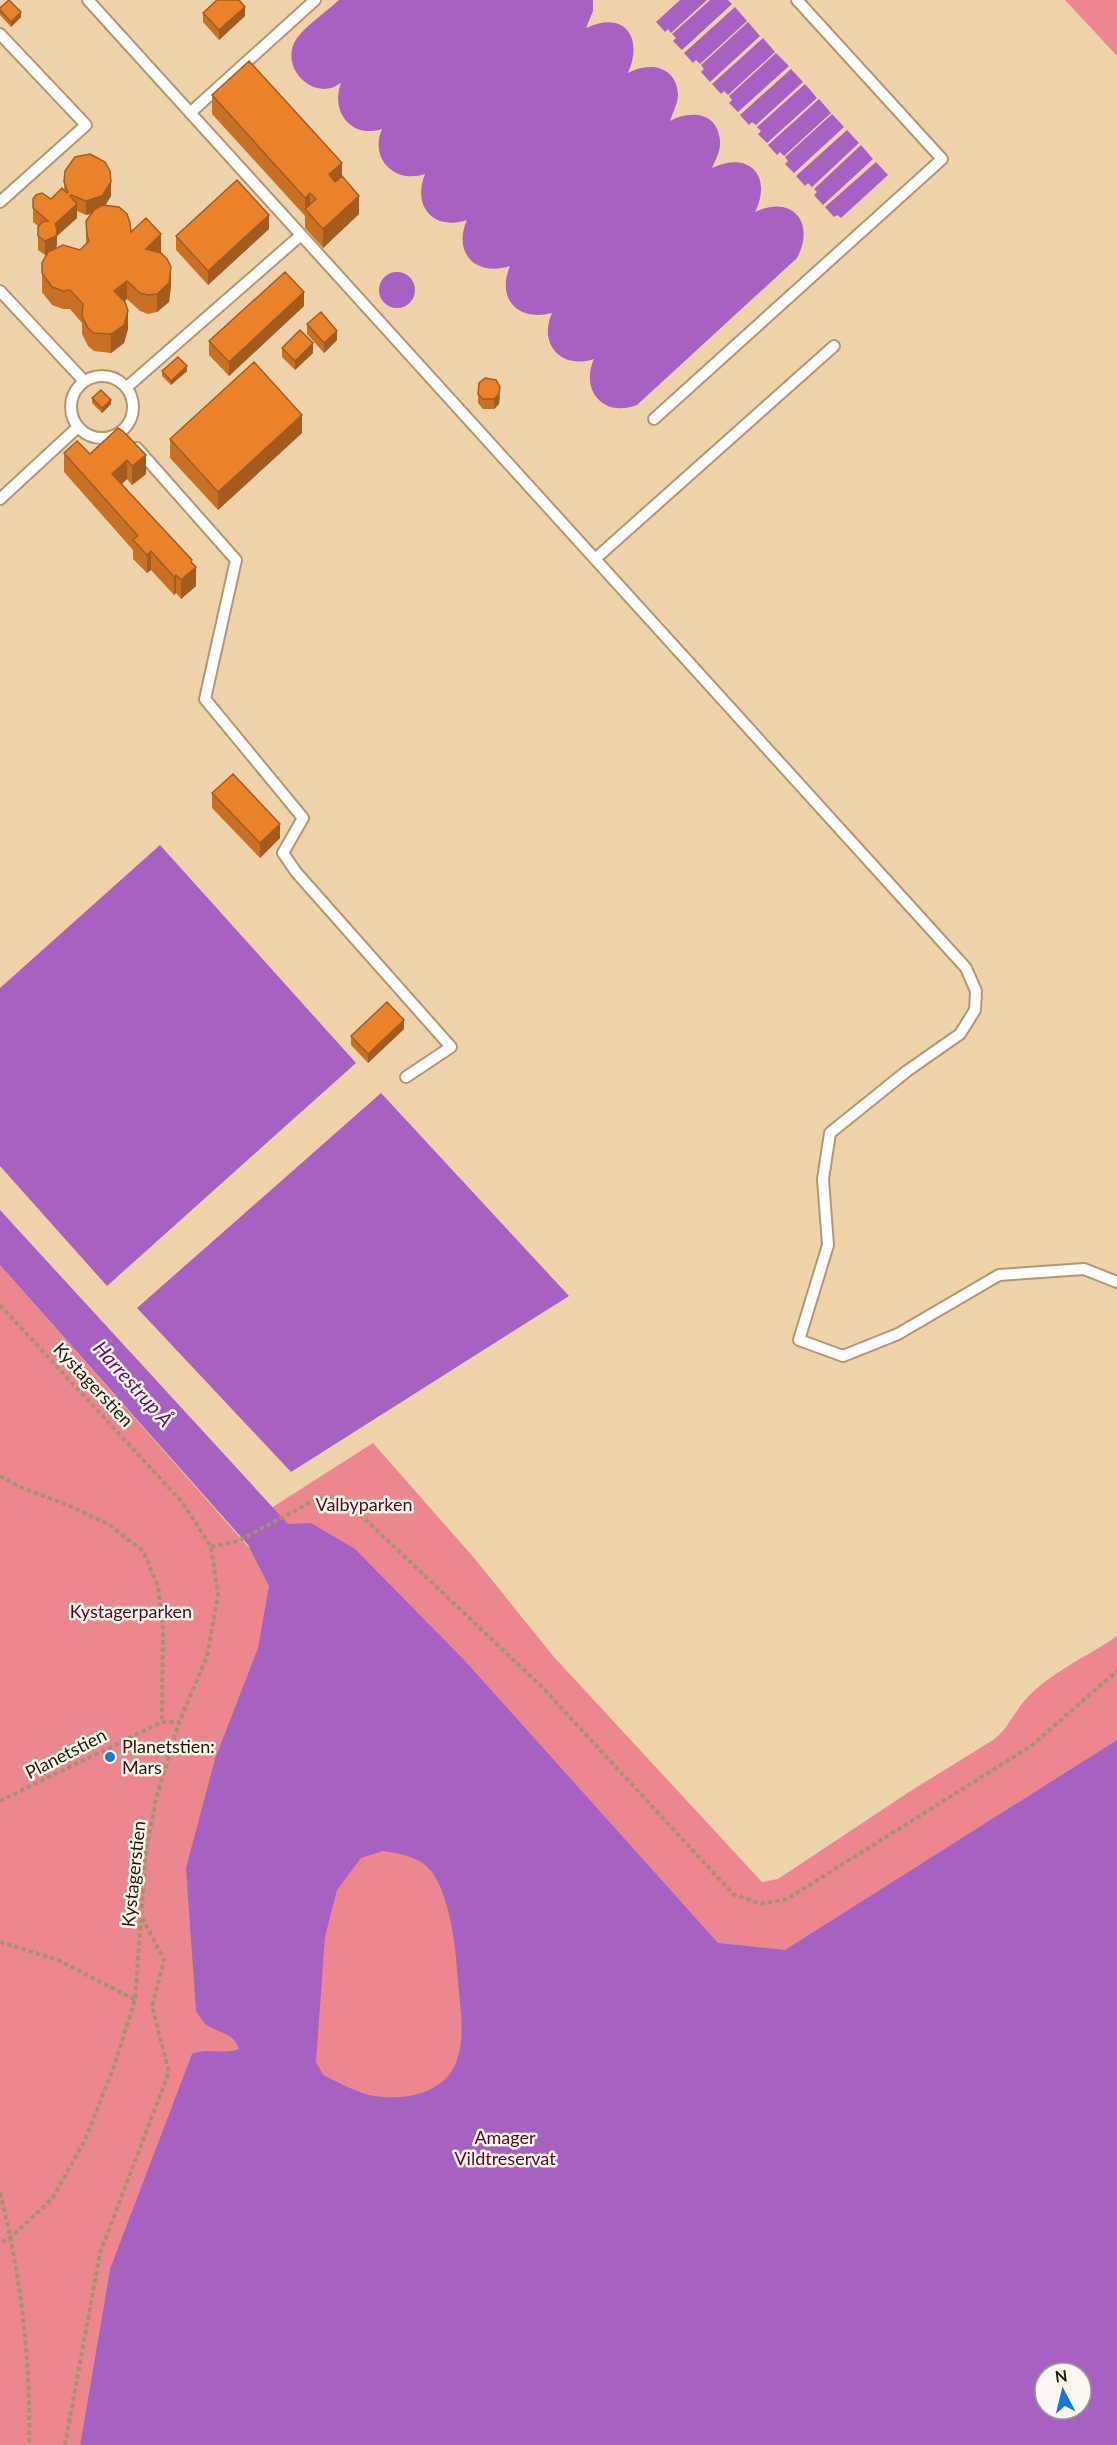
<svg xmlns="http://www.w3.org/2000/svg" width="1117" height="2445" font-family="Lato,sans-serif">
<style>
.green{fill:#ed878f;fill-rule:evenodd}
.water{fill:#a661c3;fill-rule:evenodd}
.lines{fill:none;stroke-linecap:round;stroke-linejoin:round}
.lane-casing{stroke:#b39771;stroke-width:14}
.path{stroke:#a89171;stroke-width:4;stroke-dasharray:4.5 3;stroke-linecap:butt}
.lane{stroke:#fff;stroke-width:10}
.wall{fill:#c97025;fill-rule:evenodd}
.shaded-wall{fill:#a45b1e}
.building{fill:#ea822b;stroke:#a45b1e;stroke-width:1.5}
.poi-dot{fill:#1576df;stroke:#fdf7ef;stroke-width:2}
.labels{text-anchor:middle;stroke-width:5;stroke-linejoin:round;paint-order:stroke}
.street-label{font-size:18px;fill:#211708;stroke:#fdf7ef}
.park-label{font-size:18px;fill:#5a071b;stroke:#fdf7ef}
.poi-label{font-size:18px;fill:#211708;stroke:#fdf7ef;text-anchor:start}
.water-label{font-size:20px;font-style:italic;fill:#56126d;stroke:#fdf7ef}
</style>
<rect width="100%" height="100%" fill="#f0d2aa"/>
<path class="green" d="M1065,0H1117V56Z
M0,1265L251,1550L702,1926L502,1704L268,1510L373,1443L475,1559L554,1657L762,1882L778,1879L912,1790L993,1740C1008,1729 1013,1714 1025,1700C1049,1673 1087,1657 1117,1636V2445L110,2269L80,2445H0ZM1045,2373H1081V2409H1045Z"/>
<path class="water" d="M339,0H593V11L586,28C624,10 644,37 628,73C648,62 676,65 678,94C678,103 673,112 670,121C690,110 718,112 720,141C721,150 716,159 712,168C749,150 773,176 755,212C792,194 816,222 797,258L637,405C603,418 580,390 594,359C561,370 538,344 552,313C518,322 496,299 510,266C477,277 452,254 467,220C433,231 412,206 425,174C395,184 369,159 382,129C352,139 330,112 341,83C336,86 330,89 324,89C299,88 282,59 297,38C308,24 326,12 339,0Z
M680,0H707L671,33L668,29L665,32L656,22Z
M710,0H728L732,4L682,50L673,41L676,38L672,34Z
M735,7L747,21L700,64L696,60L693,63L684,53Z
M748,22L760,36L710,82L701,72L704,69L701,65Z
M763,38L775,52L728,95L724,91L721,94L712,84Z
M776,53L789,66L738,112L729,103L732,100L729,96Z
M791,69L803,82L756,125L752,122L749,125L740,115Z
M805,84L817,98L767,143L758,134L761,131L757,127Z
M819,99L831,113L784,156L780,152L777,155L768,145Z
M832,114L844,127L794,173L785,164L788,161L785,157Z
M847,130L859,143L812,187L808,183L805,186L796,176Z
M861,145L873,159L823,205L814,195L817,192L814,189Z
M876,162L888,175L841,218L837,215L834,217L825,207Z
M379 290a18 18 0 1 1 36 0a18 18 0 1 1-36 0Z
M160,845L356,1063L107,1286L0,1166V988Z
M381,1093L569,1296L291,1472L137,1308Z
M0,1210L288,1524L311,1523L355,1549L466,1662L718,1943L785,1950L1117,1740V2445H80L110,2269L192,2054C207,2047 223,2055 239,2049C235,2034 220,2033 208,2026C203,2023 200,2016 196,2011L186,1868L215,1759L258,1648L269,1586L248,1545L0,1265ZM383,1851C402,1854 423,1857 434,1875C451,1902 456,1950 458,1981C460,2007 466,2038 456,2063C443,2095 400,2102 369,2095C354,2091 338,2082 323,2075L316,2062L325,1937L337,1890L361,1858ZM1045,2373H1081V2409H1045Z"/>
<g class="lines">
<g class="lane-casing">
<path id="lane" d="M88,0L966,968L976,991L975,1010L960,1034L907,1071L830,1133L823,1179L828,1245L799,1340L843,1356L898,1334L999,1275L1084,1269L1117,1282
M0,34L86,125L0,202
M190,113L315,0
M0,291L84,381
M71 407a31 31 0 1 1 62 0a31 31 0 1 1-62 0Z
M127,387L301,235
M654,419L942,159L797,0
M137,448L236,560L205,699L303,818L283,853L296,872L451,1047L406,1077
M0,499L78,427
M595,559L834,346"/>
</g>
<path class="path" d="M0,1305L182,1502L211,1547L218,1594L207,1657L179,1722L156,1799L146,1851L135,2000L113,2069L85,2140L52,2199L11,2237L0,2243
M0,1476L20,1487L65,1504L108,1524L143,1551L158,1586L163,1630L162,1722
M211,1547L238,1541L315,1500L334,1497L349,1504L542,1687L733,1894L760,1904L787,1899L1031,1746L1117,1671
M0,1801L162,1722H179
M0,1942L58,1960L135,2000
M0,2193C21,2275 31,2361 29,2445
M65,2445L100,2253L169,2072L152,2006L164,1960L143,1919"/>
<use href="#lane" class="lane"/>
</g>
<path class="wall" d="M0,8L21,17L11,27L0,15Z
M203,13L245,16L219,40L203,22Z
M212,95L342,176L359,214L323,248L305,228V216L212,114Z
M65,171L111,196L105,206L131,232L161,253L171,286L169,302L157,312L148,314L140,311L127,299L125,301L128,329L124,343L111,353L94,351L88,346L82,334V323L70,309H63L52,305L42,292V263L47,254L45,255L38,250V226L33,222V199H51L64,190ZM77,211L86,215L91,214L86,221V244L80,250L56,248L57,236L77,218Z
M269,229L208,285L176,250V236Z
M304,306L229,376L209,355V341Z
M307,324L337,340L324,353L307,334Z
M282,348L313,353L295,370L282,357Z
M162,371H187L171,385L162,376Z
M478,394L500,396L499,404L494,409H483L478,403Z
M92,398L111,404L102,413L92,403Z
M118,428L146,474L132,485L127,479L122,484L192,563L196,586L181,599L176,593L174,595L151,570L147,573L133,559V550L64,472V453L90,454Z
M302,433L218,510L170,458V439Z
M212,793L280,838L260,858L212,808Z
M404,1029L368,1063L351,1045V1036Z"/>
<path class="shaded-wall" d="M245,7V16L219,40V30Z
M21,12V17L11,27V22Z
M342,163V181L329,193V174Z
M111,182V196L102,210L86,215V201Z
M310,193V211L305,209V198Z
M359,196V214L323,248V229Z
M77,204V218L57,236V244L56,250L45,255V241L55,224Z
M269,215V229L208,285V271Z
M161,234V253L146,249Z
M171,267V286L169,302L157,312V294Z
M127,281V299L114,310V291Z
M304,292V306L229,376V362Z
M128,311V329L124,343L111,353V334Z
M337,331V340L324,353V343Z
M313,343V353L295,370V361Z
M187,366V371L171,385V381Z
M500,387L499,404L494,409V399Z
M111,400V404L102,413V408Z
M302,415V433L218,510V492Z
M146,455V474L132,485V466Z
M127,460V479L112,493V474Z
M151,551V570L147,573V555Z
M192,560V570L196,567V586L181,599V580Z
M176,575V593L174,595V577Z
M280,824V838L260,858V843Z
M404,1020V1029L368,1063V1054Z"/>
<path class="building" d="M9,0L21,12L11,22L0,10V8Z
M217,0H239L245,7L219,30L203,13Z
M249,61L342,163L329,174L335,182L342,176L359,196L323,229L305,209L316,199L310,193L305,198L212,95Z
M90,154L105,162L110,171L111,182L102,196L86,201L71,195L70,196L77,204L55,224L57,230L56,236L45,241L38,236V227L42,222L48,221L33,208V199L36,195L42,193L51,199L62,188L67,193L68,192L64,182L65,171L75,157Z
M237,180L269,215L208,271L176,236Z
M102,205L119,207L127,214L130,223L131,232L146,218L161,234L146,249L161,253L167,259L171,267L169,283L157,294L148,295L140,293L127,281L114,291L125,302L128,311L124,325L111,334L94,333L88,328L82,316L83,304L70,290L63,291L52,287L42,273V263L48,252L63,245L80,250L89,241L87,235L86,221L94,210Z
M285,272L304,292L229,362L209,341Z
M321,312L337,331L324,343L307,324Z
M300,330L313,343L295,361L282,348Z
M178,357L187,366L171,381L162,371Z
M254,362L302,415L218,492L170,439Z
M485,378L496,380L500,387L499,394L494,399H483L478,394L479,383Z
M101,390L111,400L102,408L92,398Z
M118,428L123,431L146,455L132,466L127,460L112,474L192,560L191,562L196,567L181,580L176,575L174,577L151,551L147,555L133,540L138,536L64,453L77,441L90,454Z
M233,774L280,824L260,843L212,793Z
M387,1002L404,1020L368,1054L351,1036Z"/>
<circle class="poi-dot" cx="110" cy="1757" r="6"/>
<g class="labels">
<g class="street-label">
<text transform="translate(93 1385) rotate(47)" y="6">Kystagerstien</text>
<text transform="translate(66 1754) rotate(-27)" y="6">Planetstien</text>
<text transform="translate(134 1874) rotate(-84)" y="6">Kystagerstien</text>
</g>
<g class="park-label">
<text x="364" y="1511">Valbyparken</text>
<text x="131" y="1618">Kystagerparken</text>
<text x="505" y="2144">Amager<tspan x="505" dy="21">Vildtreservat</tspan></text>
</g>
<g class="poi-label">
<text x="122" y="1753">Planetstien:<tspan x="122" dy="21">Mars</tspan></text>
</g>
<g class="water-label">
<text transform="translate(133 1384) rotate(48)" y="7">Harrestrup Å</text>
</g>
</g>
<g transform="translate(1063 2391) rotate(353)"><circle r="28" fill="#fdf7ef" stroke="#a59d93" stroke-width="1.5"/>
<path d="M0-4.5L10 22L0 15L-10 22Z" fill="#1576df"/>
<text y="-9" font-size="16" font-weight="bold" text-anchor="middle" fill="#211708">N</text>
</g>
</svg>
